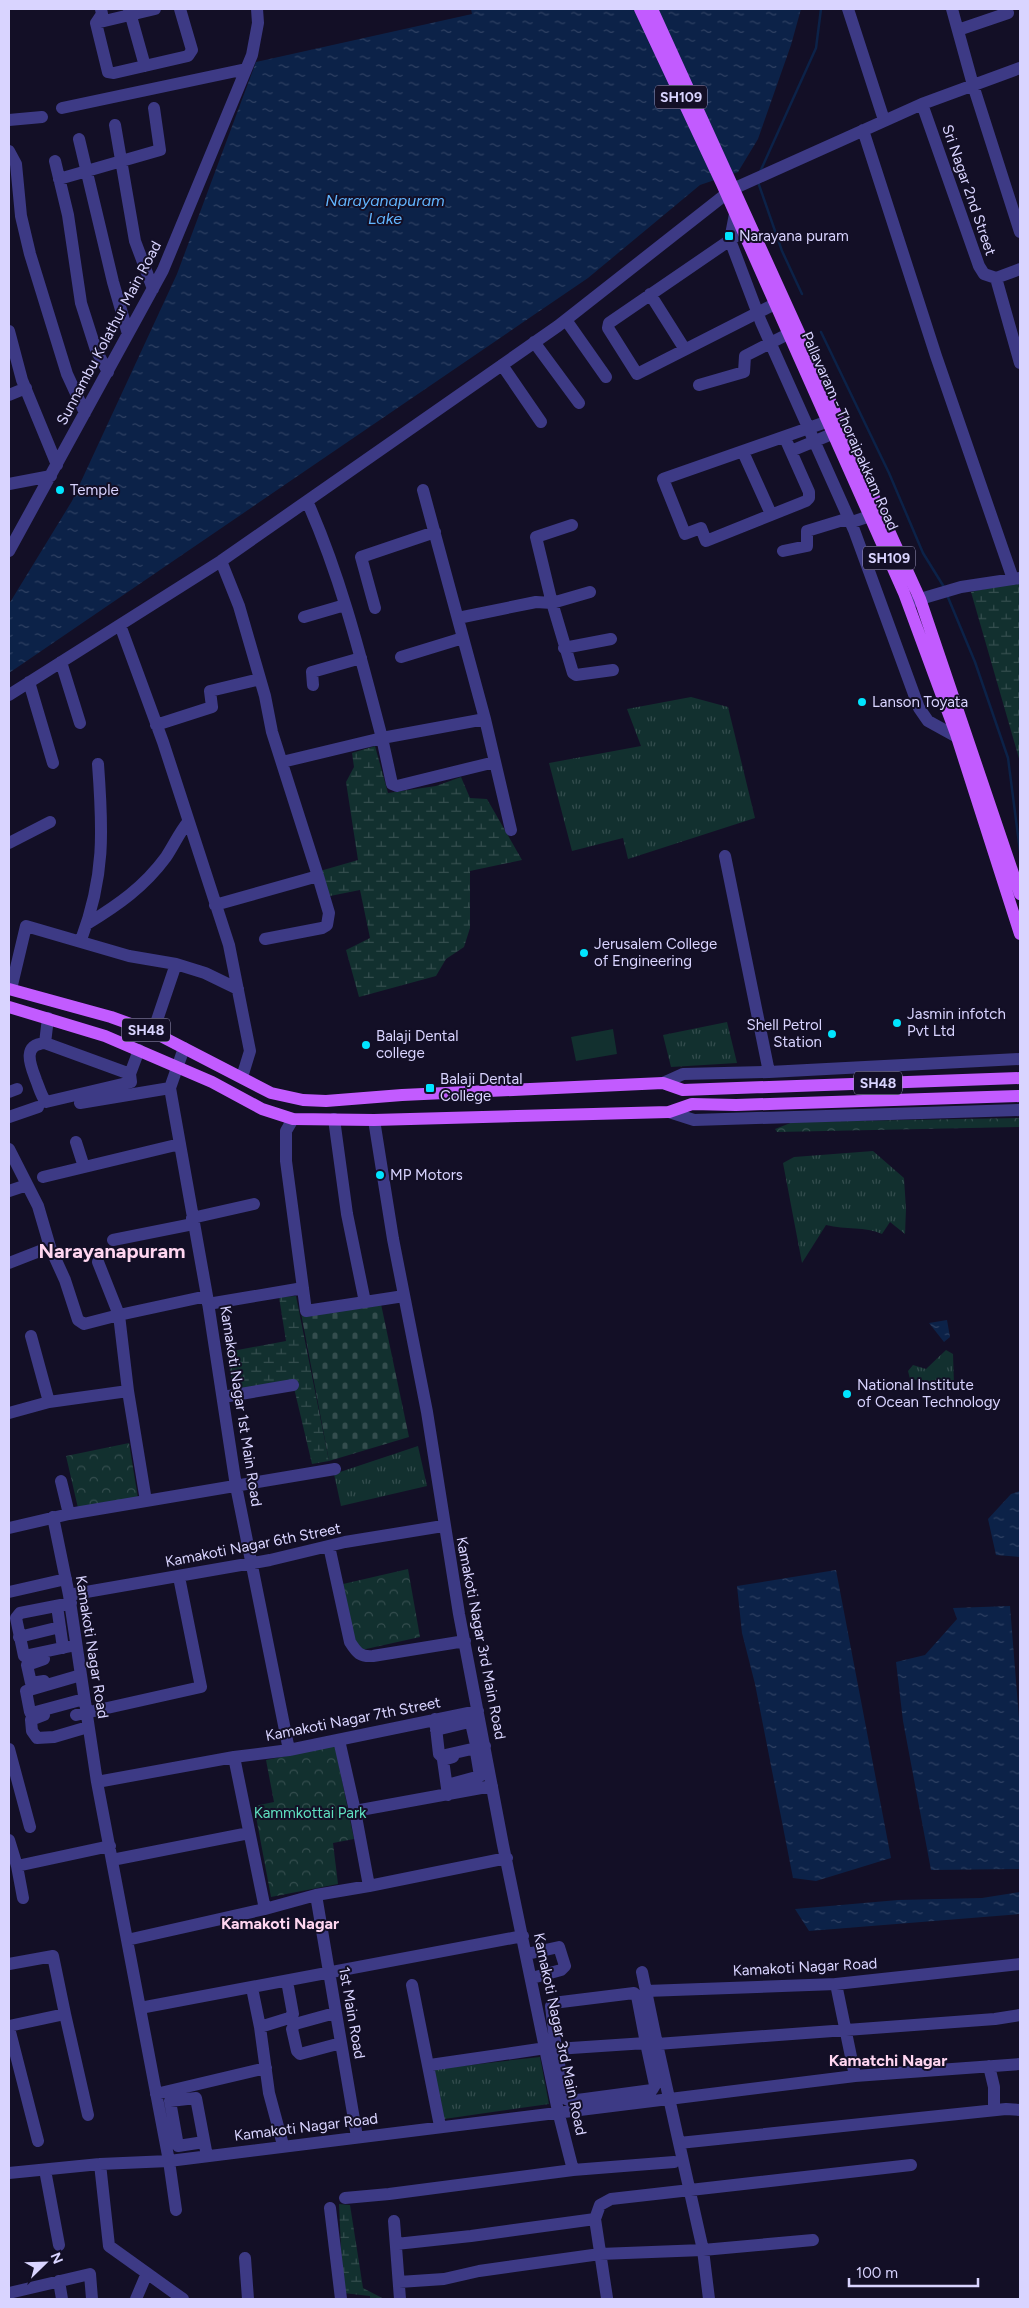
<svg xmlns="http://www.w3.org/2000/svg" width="1029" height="2308" font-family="Figtree,sans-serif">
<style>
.grass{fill:url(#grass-tufts)}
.forest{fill:url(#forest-crowns)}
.wetland{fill:url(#wetland-marsh)}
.cemetery{fill:url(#cemetery-stones)}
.pitch{fill:#12302f}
.water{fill:url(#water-ripples)}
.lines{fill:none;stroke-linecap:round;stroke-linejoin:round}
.stream{stroke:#0c2248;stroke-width:2.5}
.minor{stroke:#3d3a85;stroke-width:12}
.major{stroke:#c25bff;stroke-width:12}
.poi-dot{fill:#00e5ff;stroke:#130f26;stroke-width:2}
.labels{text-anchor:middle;stroke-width:4;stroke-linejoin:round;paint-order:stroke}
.shield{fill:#130f26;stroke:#9e99be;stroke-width:1}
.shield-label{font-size:14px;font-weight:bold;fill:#d9d4ff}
.street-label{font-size:15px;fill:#d9d4ff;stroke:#130f26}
.poi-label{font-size:15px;fill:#d9d4ff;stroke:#130f26;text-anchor:start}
.park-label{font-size:15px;fill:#5fe0c0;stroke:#130f26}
.water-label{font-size:16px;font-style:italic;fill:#62b6ff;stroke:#130f26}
.neighbourhood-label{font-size:16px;font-weight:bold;fill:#ffd6f0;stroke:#130f26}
.district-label{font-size:20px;font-weight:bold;fill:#ffd6f0;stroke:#130f26}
</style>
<defs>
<pattern id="grass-tufts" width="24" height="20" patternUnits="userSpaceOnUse" patternTransform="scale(1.25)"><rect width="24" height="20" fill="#12302f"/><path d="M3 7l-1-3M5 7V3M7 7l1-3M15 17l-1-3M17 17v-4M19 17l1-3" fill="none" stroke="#344d4e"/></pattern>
<pattern id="forest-crowns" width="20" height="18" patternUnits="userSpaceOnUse" patternTransform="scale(1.25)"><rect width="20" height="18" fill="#12302f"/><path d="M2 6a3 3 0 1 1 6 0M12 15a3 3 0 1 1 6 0" fill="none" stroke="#344d4e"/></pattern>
<pattern id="wetland-marsh" width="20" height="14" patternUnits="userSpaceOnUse" patternTransform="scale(1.25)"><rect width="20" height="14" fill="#12302f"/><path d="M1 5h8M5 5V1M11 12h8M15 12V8" fill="none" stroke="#344d4e"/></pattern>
<pattern id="cemetery-stones" width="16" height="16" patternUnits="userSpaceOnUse" patternTransform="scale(1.25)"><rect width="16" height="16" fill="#12302f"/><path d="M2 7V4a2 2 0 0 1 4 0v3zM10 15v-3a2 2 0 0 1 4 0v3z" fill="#344d4e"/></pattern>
<pattern id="water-ripples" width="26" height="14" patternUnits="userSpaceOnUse" patternTransform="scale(1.25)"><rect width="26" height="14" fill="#0c2248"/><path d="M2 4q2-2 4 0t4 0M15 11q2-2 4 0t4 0" fill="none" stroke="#2f4163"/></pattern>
</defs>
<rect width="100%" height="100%" fill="#130f26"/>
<path class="grass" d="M691,697L728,707L755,818L628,859L623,838L572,851L549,763L641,746L627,709Z
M727,1022L737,1063L671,1067L663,1035Z
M873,1151L904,1178L906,1209L905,1234L890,1222L882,1234C865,1226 846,1230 826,1225L802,1263L783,1163L794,1157Z
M946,1350L953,1354L954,1385L910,1379L908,1371L913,1365L926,1369Z
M418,1446L427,1486L341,1506L334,1474Z
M540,2057L549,2104L444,2119L434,2069Z"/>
<path class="forest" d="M1020,1118V1127L777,1132L775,1129L793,1122Z
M129,1443L138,1498L78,1508L66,1456Z
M408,1569L420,1637L357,1651L343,1584Z
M335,1746L354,1839L333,1843L338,1884L271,1897L254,1806L274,1802L266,1760Z"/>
<path class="wetland" d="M1019,581L1020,586V762L971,592Z
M375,746L388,793L436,786L461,777L470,798L487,799L522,860L470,871V928L464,947L446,959L436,976L359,997L346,950L370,938L360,890L330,896L320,871L358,860L346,782L354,767L352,753Z
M296,1296L329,1461L312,1464L294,1388L234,1397L227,1352L286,1341L279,1297Z
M339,2204L350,2205L363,2288L384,2299H370V2296L343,2293Z"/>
<path class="cemetery" d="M381,1304L409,1437L329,1461L301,1313Z"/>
<path class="pitch" d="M613,1029L617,1054L576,1061L571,1037Z"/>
<path class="water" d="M471,9H801L791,45L758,139L738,172L700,185L588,278L9,673V604L72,501L177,274L256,62L472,14Z
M947,1320L950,1337L944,1342L929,1323Z
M1020,1491V1557L996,1555L988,1519L1011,1494Z
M836,1570L891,1858L816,1881L793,1878L755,1684L742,1633L737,1586Z
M1010,1606L1020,1731V1869L931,1870L903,1721L896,1662L925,1655L957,1619L953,1608Z
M1020,1892V1914L809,1931L795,1909L898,1900L982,1898Z"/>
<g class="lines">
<path class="stream" d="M760,172L816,48L821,9
M758,182L782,251L802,294
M821,332L889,473L923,553L944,587
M947,595L975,662L1008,758L1020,851"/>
<path class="minor" d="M101,9L102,14L96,23L108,72L114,73L188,56L192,50L180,9
M129,9L145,66
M848,9L884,120
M952,9L973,85L1020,232
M96,23L155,9
M958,30L1008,13
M922,104L979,266L984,274L996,278
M62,108L246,69
M9,120L42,117
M115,125L135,241L153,289
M863,130L936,356L1013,579
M79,139L113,282L128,334
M9,151L16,164L21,216L30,254L67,374L85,413
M55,161L68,215L81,303L96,350L108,372
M59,179L160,150L154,108
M735,188L922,104L1020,68
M735,214L730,240L761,322L854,530L919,708L928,721L957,737
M736,236L609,323L608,328L637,374L775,304
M996,278L1020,363
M996,278L1020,269
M650,294L684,348
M566,320L606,377
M9,331L22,380L57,465
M534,342L579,403
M502,365L541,422
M699,385L744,372L745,356L788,334
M9,395L26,388
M785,438L809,492V498L806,501L706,541L701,528L685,534L663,479L826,422
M791,451L832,434
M743,452L771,514
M9,484L51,476
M307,501C341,577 361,658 382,738L485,719L423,490
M572,525L536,537L551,599L573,673L576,675L613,670
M9,551L163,270L252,55L258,23L257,9
M783,551L807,546V531L843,520L852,522L870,516
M910,602L961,587L1020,578
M375,608L361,557L435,532
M304,617L345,605
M458,618L536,602L552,603L590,592
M120,625L163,742L229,945L250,1051L242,1077
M564,648L611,639
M401,657L463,638
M61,662L80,723
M29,682L53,763
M313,685L312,672L361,658
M9,695L221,561L558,326L726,194
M485,719L511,830
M156,725L212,707L210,691L260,679
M282,762L382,738L392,784L397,786L495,762
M9,843L50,822
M725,856L769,1072
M215,905L318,876L272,732L265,696L239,606L221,561
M87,924C118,905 144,887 166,857C174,845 179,833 188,822
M265,939L322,928L327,925L329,913L318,876
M81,940C105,876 103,831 98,764
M11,989L26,926L129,956L176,964
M48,1018L45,1043L130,1074
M153,1032L176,964L205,973L238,989
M45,1043C21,1045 31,1066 36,1080C39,1087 41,1096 46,1102L131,1082
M184,1048L170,1088L207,1296L236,1486L289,1750
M131,1082L130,1074L139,1050
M663,1083L683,1074L769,1072L1020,1059
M9,1092L17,1089
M80,1103L170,1088
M669,1112L694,1120L1020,1110
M9,1117L38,1107
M293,1119L286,1131V1161L306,1311L365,1302L347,1214L334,1119
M374,1120L393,1239L427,1412L459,1614L503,1845L558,2111L573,2170
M76,1142L84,1167
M9,1149L38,1206L50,1247L65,1280L78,1320L84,1324L119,1315L98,1262
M43,1177L180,1144
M9,1191L27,1185
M192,1218L254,1204
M113,1240L193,1224
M9,1263L50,1247
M365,1302L404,1296
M208,1304L303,1288
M31,1336L49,1402
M128,1391L146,1501
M223,1397L293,1385
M9,1413L49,1402L128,1391L119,1315L207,1296
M61,1481L69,1514
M53,1517L69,1595L97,1782L169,2161L176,2210
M9,1528L69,1514L335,1469
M329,1546L350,1642C357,1653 360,1657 373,1656L465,1641
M9,1592L66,1579
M69,1595L270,1560L345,1542L443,1526
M71,1603L20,1613L16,1618L24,1656L76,1645
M57,1606L63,1648
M19,1637L60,1627
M44,1659L27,1665L31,1683L44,1681
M81,1675L26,1691L30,1712L32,1713L84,1699
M464,1714L465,1723H471L476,1745
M44,1715L31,1720L32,1731L37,1738L54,1737L88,1727
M76,1715L201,1687L179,1577
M435,1719L439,1754L441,1756L485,1746
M436,1730L465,1723
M339,1740L355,1811L492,1786
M9,1749L30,1827
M234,1757L289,1750L478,1711
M97,1782L234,1757L265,1909L127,1940
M447,1785L480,1776L476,1752
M448,1795L443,1760L453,1757
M9,1840L17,1866L23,1898
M112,1860L249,1833
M17,1866L110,1846
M369,1886L507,1858
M316,1895L357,2137
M265,1909L316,1895L369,1886L355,1811
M527,1954L559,1947L565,1966L561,1970L532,1978
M9,1964L53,1956L65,2014
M1020,1964L836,1984L646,1991L657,2044L995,2019L1020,2015
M642,1972L646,1991
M836,1984L855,2076
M412,1985L440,2126
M252,1988L260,2027L269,2093L283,2145
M140,2008L523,1936
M335,2013L295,2024L292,2029L297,2051L300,2054L341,2043
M9,2026L65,2014L88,2115
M260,2027L289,2018L293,2014L287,1981
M9,2028L38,2141
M657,2044L679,2143L1006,2109L1020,2110
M430,2065L546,2048L556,2049L646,2043L637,1996L634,1993L553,2003L551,2006L556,2049L566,2099L570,2101L652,2090L655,2085L646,2043
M989,2066L994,2087V2110
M156,2094L266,2068
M204,2142L178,2146L170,2101L196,2098L207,2156
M679,2143L703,2250L709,2299
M100,2164L109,2246L183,2299
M45,2170L59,2245
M9,2173L100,2164L169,2161L855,2076L1020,2064
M345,2198L389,2194L573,2170L674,2162
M330,2208L341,2299
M394,2221L400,2299
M396,2244L471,2236L595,2219
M245,2258L248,2299
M59,2281L62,2299
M399,2282L444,2279L479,2271L600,2254L703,2250L813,2240
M9,2293L90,2274L92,2299
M607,2298L595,2219L600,2205L611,2199L911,2165
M136,2299L147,2273"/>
<path class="major" d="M640,9L722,184L904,593L956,734L1020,934
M652,9L920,599L1020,894
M9,989L111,1017L153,1032L271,1093L303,1100L326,1101L402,1095L663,1083L683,1090L1020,1078
M9,1007L105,1036L212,1082L262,1109L293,1119L374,1120L669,1112L692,1104L736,1105L1020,1096"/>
</g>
<g class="poi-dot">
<rect x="724" y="231" width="10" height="10" rx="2.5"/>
<circle cx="60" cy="490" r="5"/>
<circle cx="862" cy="702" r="5"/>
<circle cx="584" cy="953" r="5"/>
<circle cx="897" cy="1023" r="5"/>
<circle cx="832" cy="1034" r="5"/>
<circle cx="366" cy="1045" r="5"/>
<rect x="425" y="1083" width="10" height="10" rx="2.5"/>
<circle cx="380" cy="1175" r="5"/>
<circle cx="847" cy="1394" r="5"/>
</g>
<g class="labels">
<g class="shield">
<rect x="655" y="85.5" width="52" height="23" rx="4"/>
<rect x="863" y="546.5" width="52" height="23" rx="4"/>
<rect x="122" y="1018.5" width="48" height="23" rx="4"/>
<rect x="854" y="1071.5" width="48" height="23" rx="4"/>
</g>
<g class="shield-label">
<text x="681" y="102">SH109</text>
<text x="889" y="563">SH109</text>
<text x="146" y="1035">SH48</text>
<text x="878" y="1088">SH48</text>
</g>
<g class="street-label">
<text transform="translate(969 190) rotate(71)" y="5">Sri Nagar 2nd Street</text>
<text transform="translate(109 333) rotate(-62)" y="5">Sunnambu Kolathur Main Road</text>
<text transform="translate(850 431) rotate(66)" y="5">Pallavaram - Thoraipakkam Road</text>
<text transform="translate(241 1406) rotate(81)" y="5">Kamakoti Nagar 1st Main Road</text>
<text transform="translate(253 1545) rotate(-11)" y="5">Kamakoti Nagar 6th Street</text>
<text transform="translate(481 1638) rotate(79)" y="5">Kamakoti Nagar 3rd Main Road</text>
<text transform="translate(92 1647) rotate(81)" y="5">Kamakoti Nagar Road</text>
<text transform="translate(353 1719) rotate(-11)" y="5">Kamakoti Nagar 7th Street</text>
<text transform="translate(805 1967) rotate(-3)" y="5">Kamakoti Nagar Road</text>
<text transform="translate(352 2013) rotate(80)" y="5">1st Main Road</text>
<text transform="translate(560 2034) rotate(78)" y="5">Kamakoti Nagar 3rd Main Road</text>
<text transform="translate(306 2127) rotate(-7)" y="5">Kamakoti Nagar Road</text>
</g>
<g class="poi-label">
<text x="739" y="241">Narayana puram</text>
<text x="70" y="495">Temple</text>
<text x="872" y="707">Lanson Toyata</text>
<text x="594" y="949">Jerusalem College<tspan x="594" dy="17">of Engineering</tspan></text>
<text x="907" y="1019">Jasmin infotch<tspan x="907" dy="17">Pvt Ltd</tspan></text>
<text x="822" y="1030" text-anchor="end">Shell Petrol<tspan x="822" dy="17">Station</tspan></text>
<text x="376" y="1041">Balaji Dental<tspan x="376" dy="17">college</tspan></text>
<text x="440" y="1084">Balaji Dental<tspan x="440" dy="17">College</tspan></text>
<text x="390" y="1180">MP Motors</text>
<text x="857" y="1390">National Institute<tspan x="857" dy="17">of Ocean Technology</tspan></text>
</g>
<g class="park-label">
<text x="310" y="1818">Kammkottai Park</text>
</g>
<g class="water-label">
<text x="385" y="206">Narayanapuram<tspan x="385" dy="18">Lake</tspan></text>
</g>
<g class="neighbourhood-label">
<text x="280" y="1929">Kamakoti Nagar</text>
<text x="888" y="2066">Kamatchi Nagar</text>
</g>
<g class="district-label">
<text x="112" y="1258">Narayanapuram</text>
</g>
</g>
<rect width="1029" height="2308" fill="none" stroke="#d9d4ff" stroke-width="20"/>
<g transform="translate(45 2263) rotate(67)" stroke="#130f26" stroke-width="4" paint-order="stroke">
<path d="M0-4L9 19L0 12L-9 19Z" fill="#d9d4ff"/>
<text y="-8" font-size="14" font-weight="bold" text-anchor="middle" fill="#d9d4ff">N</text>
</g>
<path d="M849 2278v8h129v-8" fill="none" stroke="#d9d4ff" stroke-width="2.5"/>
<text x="856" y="2278" font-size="15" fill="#d9d4ff" stroke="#130f26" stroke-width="4" paint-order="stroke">100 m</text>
</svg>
